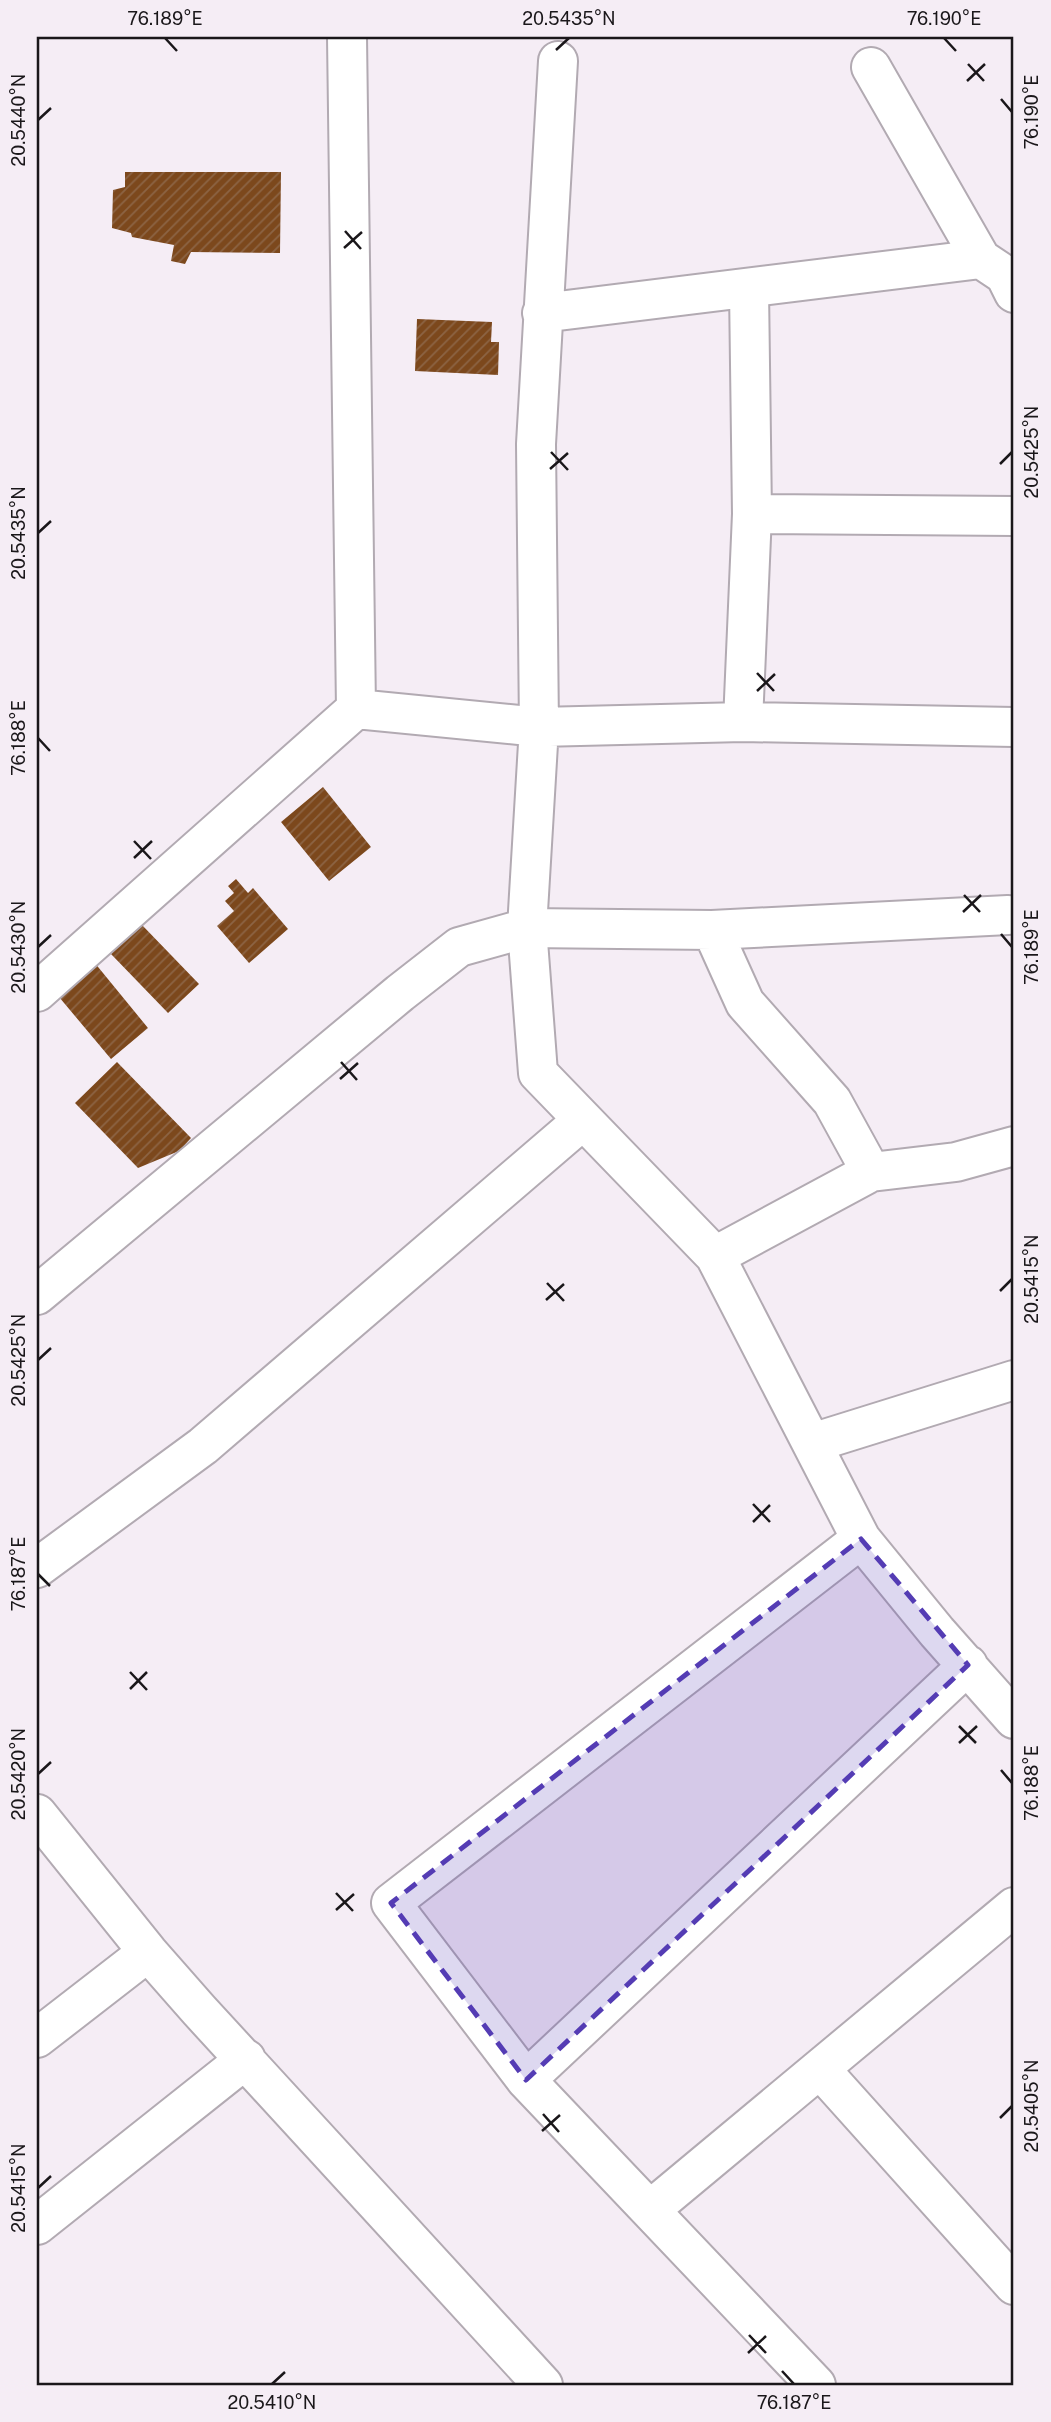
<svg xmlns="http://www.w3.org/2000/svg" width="1051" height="2422" font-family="'Public Sans',sans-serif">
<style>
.building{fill:url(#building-hatch)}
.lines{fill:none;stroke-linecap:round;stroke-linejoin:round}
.minor-casing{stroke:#b2aab2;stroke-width:42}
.minor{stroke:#fff;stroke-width:38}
.marked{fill:#543cb4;fill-opacity:0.2;stroke:#543cb4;stroke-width:5;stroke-dasharray:14 9;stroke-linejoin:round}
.ticks{fill:none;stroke:#1a171a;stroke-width:2.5}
.neatline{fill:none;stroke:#1a171a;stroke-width:2.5}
.ticks-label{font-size:18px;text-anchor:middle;fill:#1a171a}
</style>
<defs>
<pattern id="building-hatch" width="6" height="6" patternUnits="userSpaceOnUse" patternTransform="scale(1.75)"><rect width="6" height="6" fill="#7c481c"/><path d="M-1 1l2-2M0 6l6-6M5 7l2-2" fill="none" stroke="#8c6444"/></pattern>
</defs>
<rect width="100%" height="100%" fill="#f5edf5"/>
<path class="building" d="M125,172H281L280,253L191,252L185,264L171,261L174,245L132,237L131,233L112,228L113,190L125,187Z
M417,319L492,322L491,342H499L498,375L415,371Z
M323,787L371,847L329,881L281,822Z
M236,879L248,893L253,888L288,929L249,963L217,926L234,911L225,901L234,893L228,886Z
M142,925L199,984L168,1013L111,954Z
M94,962L148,1028L111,1059L54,991Z
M117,1062L191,1138L179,1151L138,1168L75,1103Z"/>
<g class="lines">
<g class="minor-casing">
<path id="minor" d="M347,37L356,709L539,727L527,928L538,1073L715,1256L861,1539L937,1632L1014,1719
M558,61L536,444L539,727L743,722L1014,727
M871,67L981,259
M542,313L981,259L1005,275L1014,293
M752,514L1014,516
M743,722L752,514L749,289
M712,930L745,1003L832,1101L871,1172
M37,992L356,709
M715,1256L871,1172L956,1162L1014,1146
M37,1295L400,993L459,947L527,928L712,930L1008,915
M812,1443L1014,1380
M37,1568L203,1446L583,1120
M37,1814L148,1952L199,2010L543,2385
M37,2038L148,1952
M820,2069L1014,2285
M526,2080L968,1665
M650,2210L1014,1907
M37,2225L246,2059
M816,2385L526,2080L391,1903L861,1539"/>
</g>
<use href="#minor" class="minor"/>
</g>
<path class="marked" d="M861,1539L968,1665L526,2080L391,1903Z"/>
<path class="ticks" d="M165,38L177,51M944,38L956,51M556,50L569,38M968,64L984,81M967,81L985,64M1001,99L1012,112M38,120L51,108M345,231L361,249M344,248L362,232M551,452L568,470M1000,464L1012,452M550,469L568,453M38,533L51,521M757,673L774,691M757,691L775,674M38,738L50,751M134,841L151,859M134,858L152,841M964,895L980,912M963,912L981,895M1001,934L1012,947M38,947L51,935M341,1062L357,1080M340,1079L358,1063M547,1283L564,1301M1000,1291L1012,1279M546,1300L564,1284M38,1360L51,1348M753,1504L770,1522M753,1522L770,1505M38,1574L50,1586M130,1672L147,1690M130,1689L147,1672M959,1726L976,1743M959,1743L977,1726M1001,1770L1012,1783M38,1774L51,1762M336,1893L353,1911M336,1910L354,1894M543,2114L559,2132M1000,2118L1012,2106M542,2131L560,2115M38,2188L51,2176M749,2335L766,2353M748,2353L766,2336M782,2371L794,2384M272,2384L285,2372"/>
<rect width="1051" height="2422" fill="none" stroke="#f5edf5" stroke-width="77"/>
<rect x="38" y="38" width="974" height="2346" class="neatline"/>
<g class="ticks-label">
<text x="165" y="25">76.189°E</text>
<text x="569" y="25">20.5435°N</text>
<text x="944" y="25">76.190°E</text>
<text transform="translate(1032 112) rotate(-90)" y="6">76.190°E</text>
<text transform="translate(19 120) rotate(-90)" y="6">20.5440°N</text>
<text transform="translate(1032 452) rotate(-90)" y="6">20.5425°N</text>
<text transform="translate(19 533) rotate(-90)" y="6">20.5435°N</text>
<text transform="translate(19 738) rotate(-90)" y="6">76.188°E</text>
<text transform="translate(19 947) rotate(-90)" y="6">20.5430°N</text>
<text transform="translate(1032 947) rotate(-90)" y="6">76.189°E</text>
<text transform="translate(1032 1279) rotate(-90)" y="6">20.5415°N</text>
<text transform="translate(19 1360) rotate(-90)" y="6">20.5425°N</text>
<text transform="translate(19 1574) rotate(-90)" y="6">76.187°E</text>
<text transform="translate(19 1774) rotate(-90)" y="6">20.5420°N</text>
<text transform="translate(1032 1783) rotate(-90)" y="6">76.188°E</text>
<text transform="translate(1032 2106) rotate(-90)" y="6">20.5405°N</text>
<text transform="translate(19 2188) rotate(-90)" y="6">20.5415°N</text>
<text x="272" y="2409">20.5410°N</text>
<text x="794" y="2409">76.187°E</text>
</g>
</svg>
